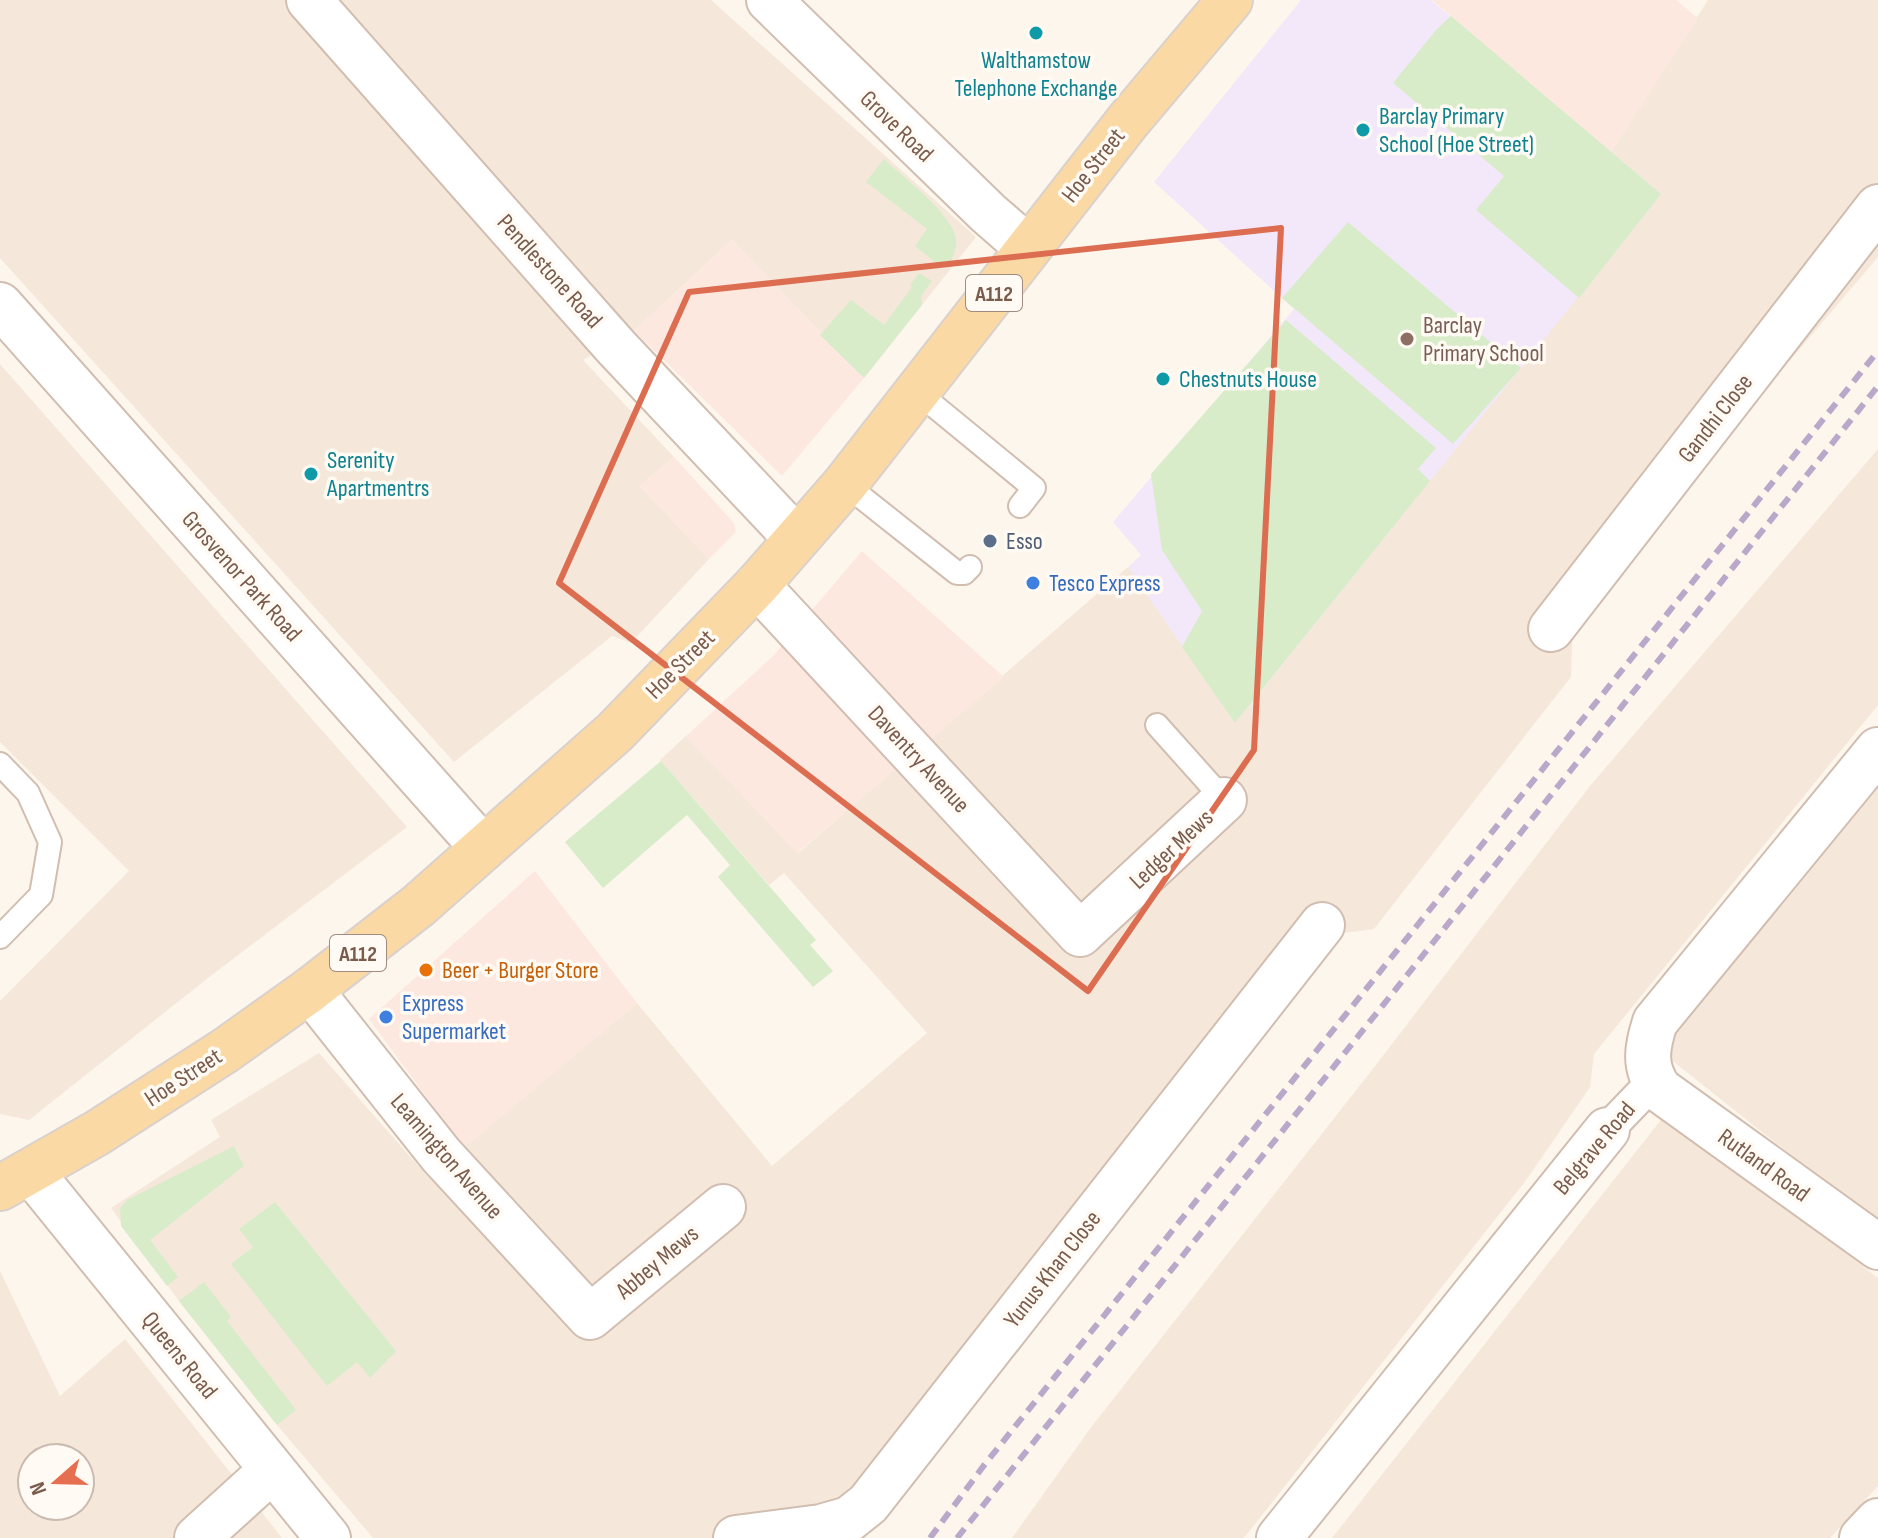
<svg xmlns="http://www.w3.org/2000/svg" width="1878" height="1538" font-family="'Sofia Sans Condensed',sans-serif">
<style>
.residential{fill:#f5e8da;fill-rule:evenodd}
.commercial{fill:#fde8e0}
.education{fill:#f3e8fa}
.green{fill:#d8ecc9}
.lines{fill:none;stroke-linecap:round;stroke-linejoin:round}
.service-casing{stroke:#d1beb0;stroke-width:26}
.pedestrian-casing{stroke:#d1beb0;stroke-width:36}
.minor-casing{stroke:#d1beb0;stroke-width:48}
.tertiary-casing{stroke:#d1beb0;stroke-width:48}
.primary-casing{stroke:#dad1cd;stroke-width:48}
.service{stroke:#fff;stroke-width:22}
.pedestrian{stroke:#fff;stroke-width:32}
.minor{stroke:#fff;stroke-width:44}
.tertiary{stroke:#fff;stroke-width:44}
.primary{stroke:#fbd9a5;stroke-width:44}
.rail{stroke:#b9a8c9;stroke-width:6;stroke-dasharray:12 8;stroke-linecap:butt}
.marked{fill:none;stroke:#dc6d51;stroke-width:6;stroke-linejoin:round}
.culture-dot{fill:#0f9aa8;stroke:#fffaf3;stroke-width:3}
.education-dot{fill:#8d6e63;stroke:#fffaf3;stroke-width:3}
.service-dot{fill:#5c6f8a;stroke:#fffaf3;stroke-width:3}
.shop-dot{fill:#3f7fe0;stroke:#fffaf3;stroke-width:3}
.food-dot{fill:#e8710a;stroke:#fffaf3;stroke-width:3}
.labels{text-anchor:middle;stroke-width:7;stroke-linejoin:round;paint-order:stroke}
.shield{fill:#fffaf3;stroke:#a28b7f;stroke-width:2}
.shield-label{font-size:22px;font-weight:bold;fill:#7a5c4d}
.culture-label{font-size:24px;fill:#0d838f;stroke:#fffaf3;text-anchor:start}
.street-label{font-size:24px;fill:#7a5c4d;stroke:#fffaf3}
.education-label{font-size:24px;fill:#785e54;stroke:#fffaf3;text-anchor:start}
.service-label{font-size:24px;fill:#4e5e75;stroke:#fffaf3;text-anchor:start}
.shop-label{font-size:24px;fill:#366cbe;stroke:#fffaf3;text-anchor:start}
.food-label{font-size:24px;fill:#c56008;stroke:#fffaf3;text-anchor:start}
</style>
<rect width="100%" height="100%" fill="#fdf6ec"/>
<path class="residential" d="M0,0H711L976,237L864,378L732,240L634,331L583,360L674,457L640,486L709,559L631,643L612,636L454,762L0,258Z
M1708,0H1878V257L1573,615L1571,677L1374,929L1328,935L865,1538H373L277,1425L179,1301L111,1208L220,1137L211,1120L319,1053L428,1177L637,1003L772,1166L927,1033L784,873L769,885L660,760L686,736L798,853L1128,567L1236,722L1660,194L1611,152Z
M0,364L407,827L208,978L29,1120L0,1114V1001L129,871L0,742Z
M1878,449V705L1594,1054L1590,1087L1527,1179L1244,1538H1012L1092,1426L1372,1070L1590,786Z
M1878,786V1224L1665,1055L1671,1029Z
M1664,1116L1878,1278V1486L1830,1538H1332Z
M0,1271L60,1396L125,1339L282,1538H0ZM32,1458H80V1506H32Z"/>
<path class="commercial" d="M1432,0H1676L1698,18L1611,152Z
M732,240L864,378L782,476L634,331Z
M674,457L734,523L736,532L709,559L640,486Z
M862,551L1004,677L797,853L686,736L773,656Z
M535,871L637,1003L464,1148L369,1019Z"/>
<path class="education" d="M1301,0H1431L1661,194L1235,723L1128,567L1141,555L1113,522L1294,309L1154,182Z"/>
<path class="green" d="M1451,16L1661,194L1579,298L1476,210L1504,176L1393,83L1436,30Z
M884,159C903,177 953,214 956,239C957,248 953,256 950,264L940,266L915,246L927,229L866,182Z
M1348,222L1521,368L1453,444L1282,298Z
M919,273L932,281L921,296L922,305L864,378L820,335L851,300L884,325L912,287L910,285Z
M1286,320L1436,448L1418,469L1430,481L1235,723L1182,647L1202,611L1162,550L1151,474Z
M661,761L816,940L810,945L833,971L813,987L718,877L730,865L687,815L603,888L565,842Z
M234,1146L244,1166L150,1240L178,1277L167,1286L121,1226L120,1208L127,1200Z
M275,1202L396,1351L370,1378L357,1362L327,1386L231,1264L253,1247L239,1229Z
M204,1282L231,1317L227,1321L296,1410L277,1425L179,1301Z"/>
<g class="lines">
<g class="service-casing">
<path id="service" d="M916,391L1034,488L1020,506
M845,484L957,573H964L970,567
M1157,725L1224,800
M0,764L28,793L50,842L41,895L0,937"/>
</g>
<g class="pedestrian-casing">
<path id="pedestrian" d="M1607,1130L1654,1081"/>
</g>
<g class="minor-casing">
<path id="minor" d="M309,0L616,347L796,538
M769,0L988,213L1028,248
M0,305L483,848
M757,585L1080,934L1224,800
M1551,629L1878,207
M1878,750L1655,1022C1647,1047 1643,1067 1660,1090L1878,1247
M310,990L441,1155L590,1317L723,1207
M197,1538L272,1470
M736,1538L821,1527L849,1519L868,1504L1322,925
M1279,1538L1607,1130
M1862,1538L1878,1521"/>
</g>
<g class="tertiary-casing">
<path id="tertiary" d="M31,1172L328,1538"/>
</g>
<g class="primary-casing">
<path id="primary" d="M0,1188L97,1133L226,1050L310,990L418,906L615,732L757,585L845,484L1128,121L1230,0"/>
</g>
<use href="#service" class="service"/>
<use href="#pedestrian" class="pedestrian"/>
<use href="#minor" class="minor"/>
<use href="#tertiary" class="tertiary"/>
<use href="#primary" class="primary"/>
<path class="rail" d="M930,1538L985,1464L1878,351
M957,1538L1878,386"/>
</g>
<path class="marked" d="M1281,228L1254,750L1088,991L559,583L689,292Z"/>
<g class="culture-dot">
<circle cx="1036" cy="33" r="8"/>
<circle cx="1363" cy="130" r="8"/>
<circle cx="1163" cy="379" r="8"/>
<circle cx="311" cy="474" r="8"/>
</g>
<circle class="education-dot" cx="1407" cy="339" r="8"/>
<circle class="service-dot" cx="990" cy="541" r="8"/>
<g class="shop-dot">
<circle cx="1033" cy="583" r="8"/>
<circle cx="386" cy="1017" r="8"/>
</g>
<circle class="food-dot" cx="426" cy="970" r="8"/>
<g class="labels">
<g class="shield">
<rect x="966" y="275" width="56" height="36" rx="6"/>
<rect x="330" y="935" width="56" height="36" rx="6"/>
</g>
<g class="shield-label">
<text x="994" y="301">A112</text>
<text x="358" y="961">A112</text>
</g>
<g class="culture-label">
<text x="1036" y="68" text-anchor="middle">Walthamstow<tspan x="1036" dy="28">Telephone Exchange</tspan></text>
<text x="1379" y="124">Barclay Primary<tspan x="1379" dy="28">School (Hoe Street)</tspan></text>
<text x="1179" y="387">Chestnuts House</text>
<text x="327" y="468">Serenity<tspan x="327" dy="28">Apartmentrs</tspan></text>
</g>
<g class="street-label">
<text transform="translate(897 126) rotate(44)" y="8">Grove Road</text>
<text transform="translate(1093 165) rotate(-52)" y="8">Hoe Street</text>
<text transform="translate(550 271) rotate(48)" y="8">Pendlestone Road</text>
<text transform="translate(1715 418) rotate(-52)" y="8">Gandhi Close</text>
<text transform="translate(242 576) rotate(48)" y="8">Grosvenor Park Road</text>
<text transform="translate(680 664) rotate(-45)" y="8">Hoe Street</text>
<text transform="translate(919 759) rotate(47)" y="8">Daventry Avenue</text>
<text transform="translate(1171 849) rotate(-43)" y="8">Ledger Mews</text>
<text transform="translate(183 1077) rotate(-33)" y="8">Hoe Street</text>
<text transform="translate(1594 1148) rotate(-50)" y="8">Belgrave Road</text>
<text transform="translate(447 1156) rotate(49)" y="8">Leamington Avenue</text>
<text transform="translate(1764 1165) rotate(36)" y="8">Rutland Road</text>
<text transform="translate(657 1262) rotate(-40)" y="8">Abbey Mews</text>
<text transform="translate(1052 1269) rotate(-52)" y="8">Yunus Khan Close</text>
<text transform="translate(180 1355) rotate(51)" y="8">Queens Road</text>
</g>
<g class="education-label">
<text x="1423" y="333">Barclay<tspan x="1423" dy="28">Primary School</tspan></text>
</g>
<g class="service-label">
<text x="1006" y="549">Esso</text>
</g>
<g class="shop-label">
<text x="1049" y="591">Tesco Express</text>
<text x="402" y="1011">Express<tspan x="402" dy="28">Supermarket</tspan></text>
</g>
<g class="food-label">
<text x="442" y="978">Beer + Burger Store</text>
</g>
</g>
<g transform="translate(56 1482) rotate(250)"><circle r="38" fill="#fffaf3" stroke="#cabbb1" stroke-width="2"/>
<path d="M0-6L14 30L0 20L-14 30Z" fill="#e76f51"/>
<text y="-12" font-size="22" font-weight="bold" text-anchor="middle" fill="#7a5c4d">N</text>
</g>
</svg>
